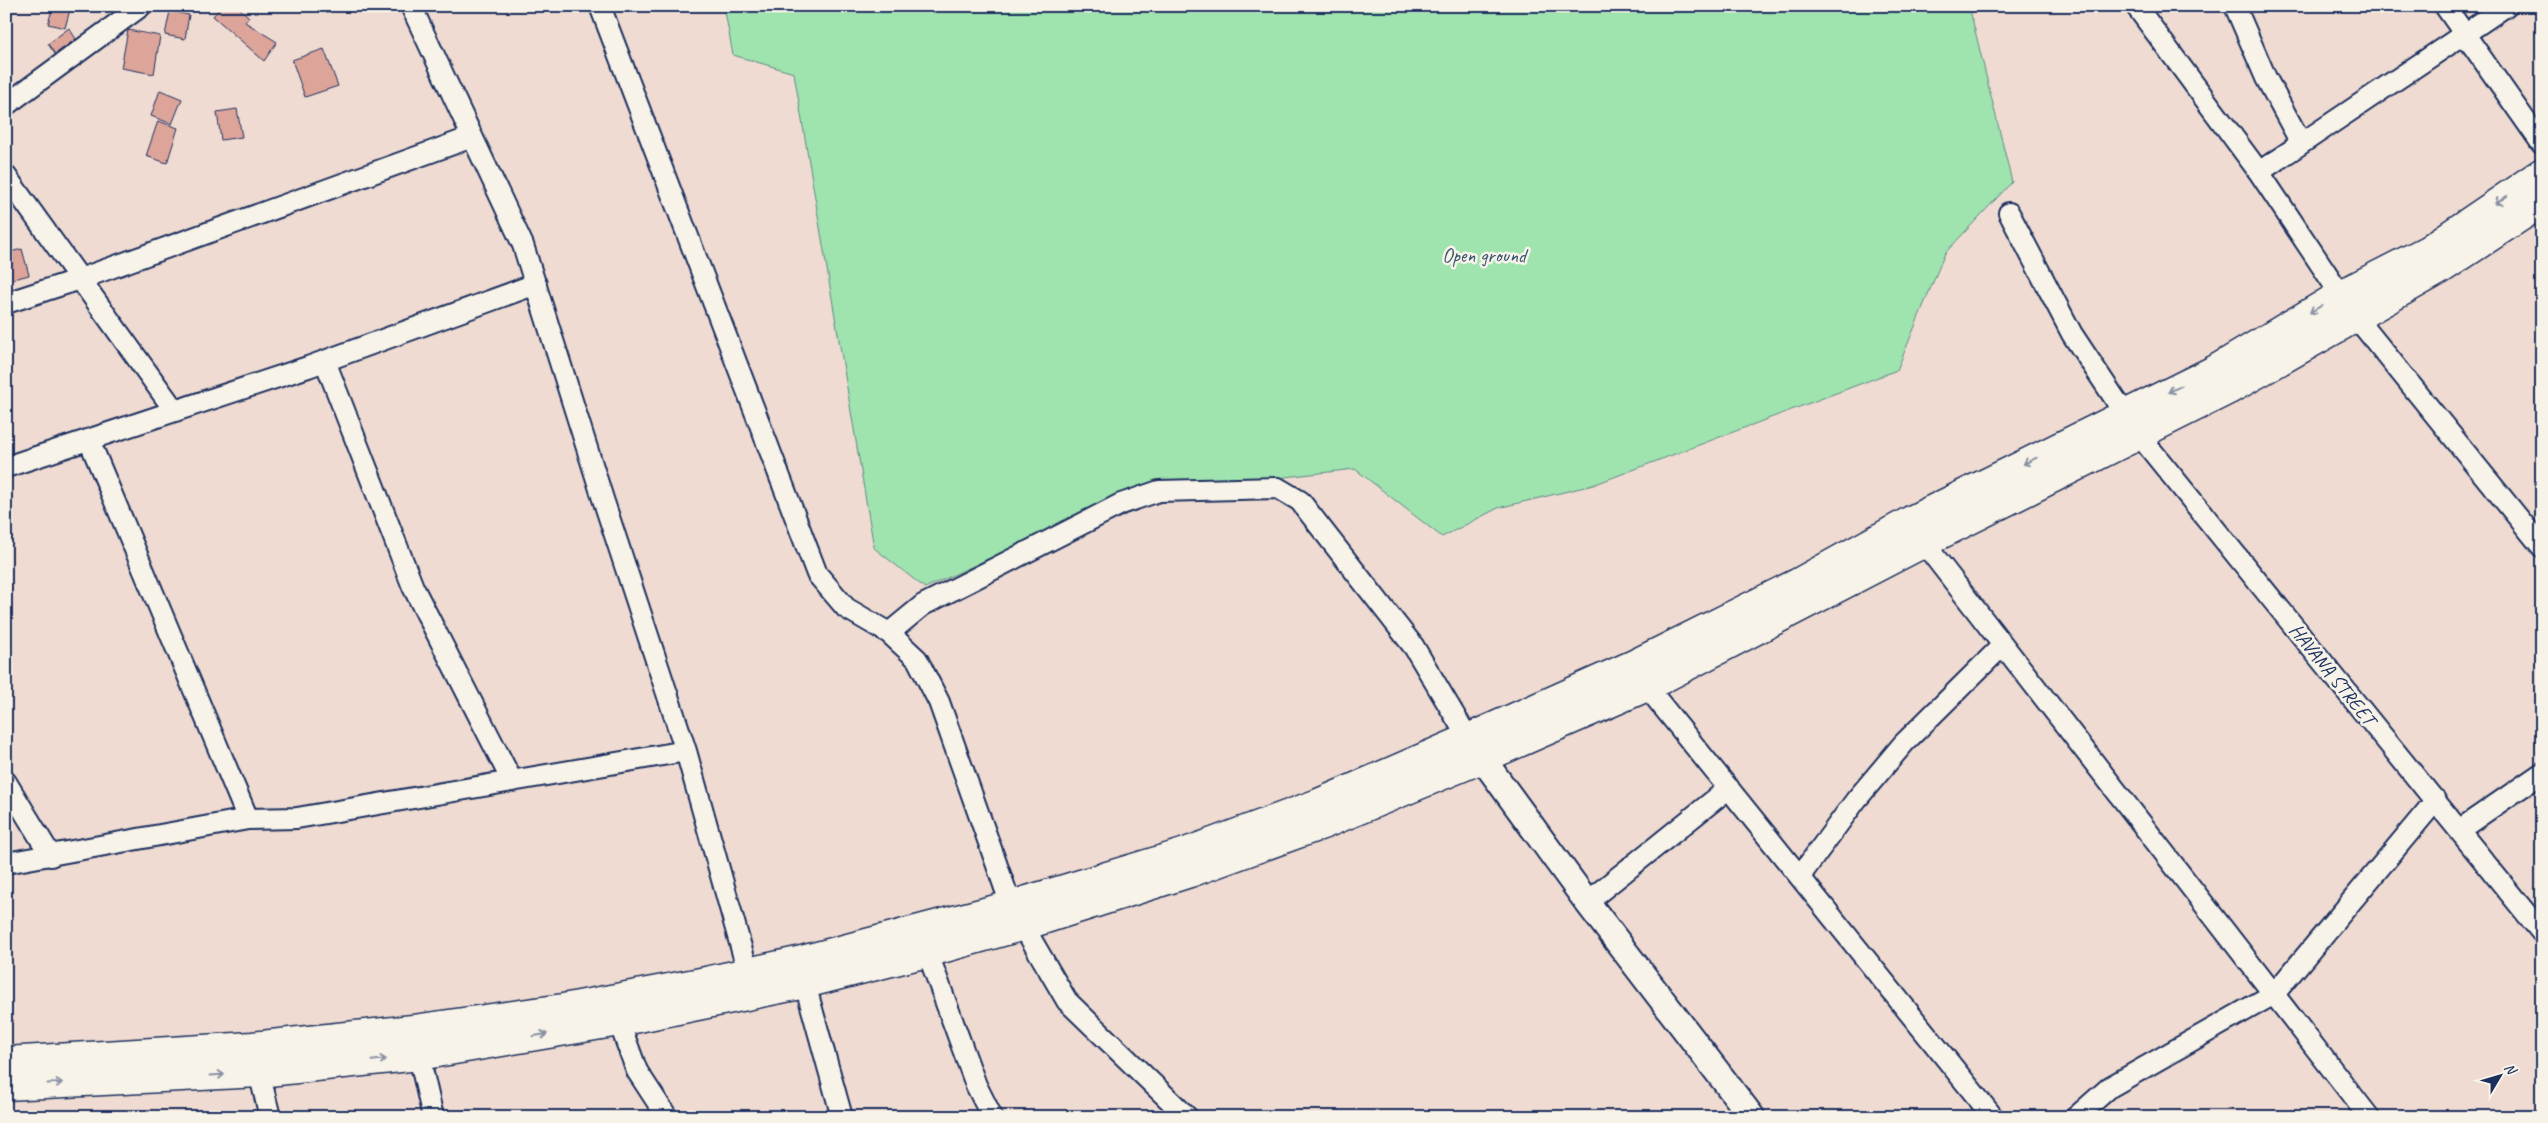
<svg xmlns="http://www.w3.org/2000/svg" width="2548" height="1123" font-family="Caveat,sans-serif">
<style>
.green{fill:#9fe3af;stroke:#5d8986}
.building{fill:#dda49a;stroke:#1b2f5e}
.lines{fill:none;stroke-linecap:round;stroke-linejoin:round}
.minor-casing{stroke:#1b2f5e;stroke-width:24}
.tertiary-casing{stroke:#1b2f5e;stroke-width:29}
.secondary-casing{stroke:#1b2f5e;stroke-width:31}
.minor{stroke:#f7f3e8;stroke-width:20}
.tertiary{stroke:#f7f3e8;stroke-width:25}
.secondary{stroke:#f7f3e8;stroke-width:28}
.oneway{stroke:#8991a3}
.labels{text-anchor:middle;stroke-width:5;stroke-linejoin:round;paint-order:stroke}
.park-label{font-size:20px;fill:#35536e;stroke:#f7f3e8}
.street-label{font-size:20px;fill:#1b2f5e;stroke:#f7f3e8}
</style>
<rect width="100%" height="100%" fill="#efdbd1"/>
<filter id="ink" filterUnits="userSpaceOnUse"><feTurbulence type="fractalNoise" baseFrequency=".02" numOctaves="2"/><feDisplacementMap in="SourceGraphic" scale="10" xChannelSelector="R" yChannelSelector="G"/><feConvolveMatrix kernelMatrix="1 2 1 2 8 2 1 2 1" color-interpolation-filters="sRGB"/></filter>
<g filter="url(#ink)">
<path class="green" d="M724,6H1969L2012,182L1945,253L1897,370L1593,485L1498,508L1442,537L1355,469L1128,495L925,588L874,548L794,73L733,55Z"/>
<path class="building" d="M53,6H71L65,28L48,24Z
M222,6H237L249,17L245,22L277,42L264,61L213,16Z
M170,11L189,15L185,39L165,35Z
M69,28L76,39L55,54L48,44Z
M128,30L160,36L154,74L121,68Z
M324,49L338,86L305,97L292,60Z
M160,90L182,99L172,124L151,116Z
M237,109L242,137L221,140L217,112Z
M158,121L178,128L167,163L146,156Z
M22,249L29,275L6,281V253Z"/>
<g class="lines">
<g class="minor-casing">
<path id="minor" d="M411,6L523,245L603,499L686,751L748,972
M600,6L817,574L846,608L889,633L917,659L939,702L1011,905L1067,1001L1187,1117
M2136,6L2259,172L2355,316L2542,547
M2235,6L2266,78L2301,143
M2445,6L2542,144
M6,105L141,6
M2259,172L2506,6
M6,176L175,411
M2009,213L2072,334L2139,435L2542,933
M6,303L80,279L472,137
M325,361L413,587L512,781
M89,440L248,819
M6,467L308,367L536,284
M1924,543L2369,1117
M889,633L923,605L1121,504L1159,491L1278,488L1300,501L1414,647L1468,738
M1647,687L1993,1117
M6,782L51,856
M2459,830L2542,773
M6,863L248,819L297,818L686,751
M1800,876L1856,800L1904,743L2003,645
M1587,902L1729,788
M923,940L976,1085L992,1117
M805,984L842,1117
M619,1022L637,1071L667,1117
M419,1056L433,1117
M256,1060L270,1117
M2076,1117L2110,1087L2274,994L2436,800"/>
</g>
<g class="tertiary-casing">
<path id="tertiary" d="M1471,743L1587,902L1752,1117"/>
</g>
<g class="secondary-casing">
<path id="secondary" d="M6,1061L252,1046L413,1029L563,1008L706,981L798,961L1011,905L1183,853L1316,804L1468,738L1634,664L1797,583L1911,520L2214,370L2341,294L2427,250L2542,172
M6,1086L259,1073L419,1056L619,1022L805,984L927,953L1024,926L1190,873L1325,824L1482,759L1647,687L1924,543L2229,390L2440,270L2542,203"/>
</g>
<use href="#minor" class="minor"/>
<use href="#tertiary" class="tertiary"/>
<use href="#secondary" class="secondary"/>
</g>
<defs><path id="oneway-shaft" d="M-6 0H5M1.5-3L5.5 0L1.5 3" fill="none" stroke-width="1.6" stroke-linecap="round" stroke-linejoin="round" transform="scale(1.25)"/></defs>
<g class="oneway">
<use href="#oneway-shaft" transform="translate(2501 200) rotate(146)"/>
<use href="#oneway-shaft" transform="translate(2316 309) rotate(149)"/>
<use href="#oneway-shaft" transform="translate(2175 389) rotate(154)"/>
<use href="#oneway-shaft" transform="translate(2030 461) rotate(154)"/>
<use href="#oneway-shaft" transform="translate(540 1035) rotate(-9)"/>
<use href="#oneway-shaft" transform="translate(379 1060) rotate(-6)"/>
<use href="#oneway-shaft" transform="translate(217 1075) rotate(-3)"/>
<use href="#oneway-shaft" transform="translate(55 1083) rotate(-3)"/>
</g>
</g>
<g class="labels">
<g class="park-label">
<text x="1484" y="262">Open ground</text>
</g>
<g class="street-label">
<text transform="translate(2333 674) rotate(51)" y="7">HAVANA STREET</text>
</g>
</g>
<rect width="2548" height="1123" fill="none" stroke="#f7f3e8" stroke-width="25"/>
<rect x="12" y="12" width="2523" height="1098" fill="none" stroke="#1b2f5e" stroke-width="2" filter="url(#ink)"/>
<g transform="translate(2500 1076) rotate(52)" stroke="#f7f3e8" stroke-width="4" paint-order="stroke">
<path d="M0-4L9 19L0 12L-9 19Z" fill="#1b2f5e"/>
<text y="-8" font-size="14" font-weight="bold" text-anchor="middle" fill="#1b2f5e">N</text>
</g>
</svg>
